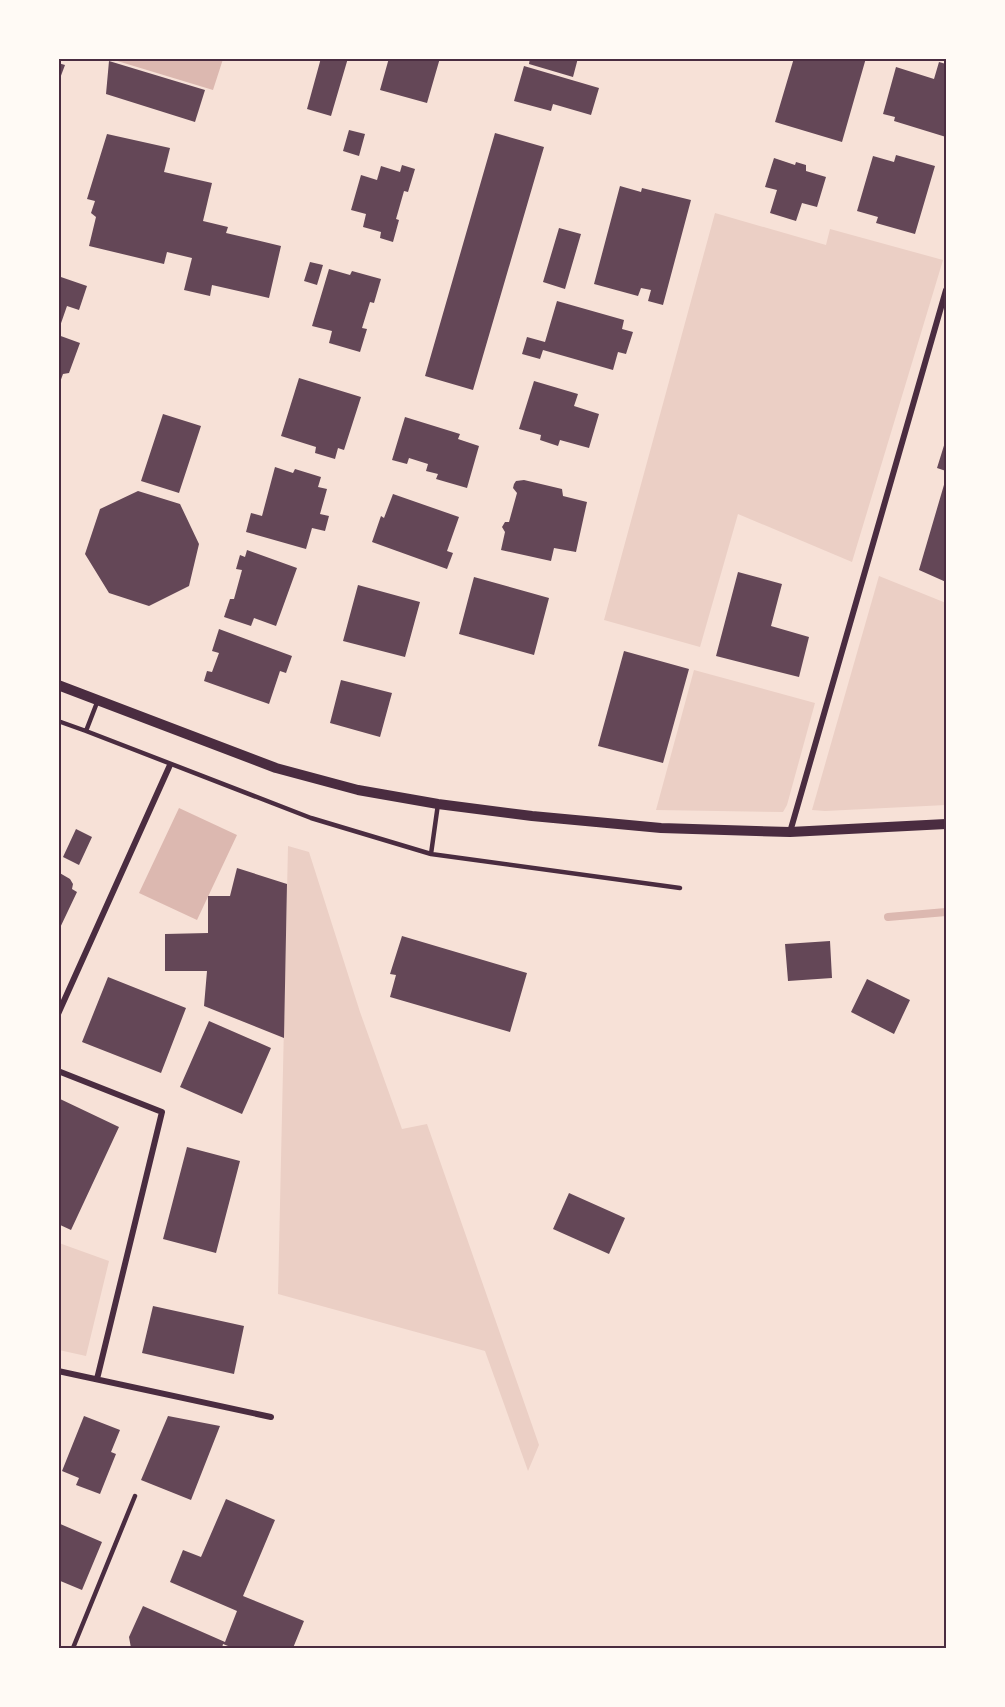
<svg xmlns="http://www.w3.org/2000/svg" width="1005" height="1707" font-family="'Noto Sans',sans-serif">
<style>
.green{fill:#ebcfc5}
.water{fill:#dcb8b0}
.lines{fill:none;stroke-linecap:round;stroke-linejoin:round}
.stream{stroke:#dcb8b0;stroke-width:8}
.building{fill:#644757}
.service{stroke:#4a2c40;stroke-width:4.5}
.minor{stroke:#4a2c40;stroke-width:6}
.tertiary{stroke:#4a2c40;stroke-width:10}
.neatline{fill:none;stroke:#4a2c40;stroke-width:2}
</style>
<rect width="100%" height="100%" fill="#f7e1d7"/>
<path class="green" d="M715,213L826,245L830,229L943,260L852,562L738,514L700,647L604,620Z
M879,576L946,603V805L825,811L812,810Z
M694,670L815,703L787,805L783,812L656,810Z
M288,846L309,852L360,1012L402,1129L427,1124L539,1445L528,1471L485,1351L278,1294Z
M59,1243L109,1261L86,1356L59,1350Z"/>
<path class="water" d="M114,59V58L223,59L213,90L114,60Z
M179,808L237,835L197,920L139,893Z"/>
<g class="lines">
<path class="stream" d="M888,917L946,912"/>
</g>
<path class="building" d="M321,58H348L331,116L307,109Z
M389,58H440L427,103L380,90Z
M530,58H578L573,77L529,64Z
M794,58H866L842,142L775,122Z
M109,61L205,90L195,122L106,94Z
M939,62L946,64V137L894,121L895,117L883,114L896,67L934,79Z
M58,63L65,65L59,81H58Z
M524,66L599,88L591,115L553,104L551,111L514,101Z
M349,130L365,134L359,156L343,151Z
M495,133L544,147L473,390L425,376Z
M107,134L170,148L164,172L212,183L203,221L228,227L226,233L281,246L269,298L212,285L210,296L184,290L192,258L167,252L164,264L89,246L96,217L91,213L95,201L87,199Z
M896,155L935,166L915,234L876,223L878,217L857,211L873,156L894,162Z
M774,158L795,165L796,162L806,165V171L826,177L817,207L802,203L796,221L770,213L777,190L765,187Z
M402,165L415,169L408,192L404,191L396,219L399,220L393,242L380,238L381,232L363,227L366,214L351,210L361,175L377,180L381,166L400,172Z
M620,186L641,192L642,188L691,200L663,305L648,301L651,290L641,288L638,296L594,284Z
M559,228L581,234L565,289L543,282Z
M310,262L323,265L317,285L304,281Z
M329,269L350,275L352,271L381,279L374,303L370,302L362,328L367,329L360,352L329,343L332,331L312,326Z
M58,276L87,286L79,310L67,306L59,329Z
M557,301L624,320L622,329L633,332L626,354L618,352L613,370L543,350L540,359L522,354L527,337L545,342Z
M58,335L80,343L69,373L63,374L59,385Z
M299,378L361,397L344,450L338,448L335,459L315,453L316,447L281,436Z
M534,381L578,394L574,406L599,414L589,448L560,440L558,446L540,440L541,435L519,429Z
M163,414L201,426L179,493L141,481Z
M405,417L460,434L458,439L479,446L467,488L436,479L438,474L426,471L428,464L409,458L407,464L392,460Z
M946,439V471L937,468Z
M275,467L293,473L295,469L321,477L318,487L327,489L320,514L329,516L325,531L312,528L306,549L246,532L251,513L262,516Z
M946,478V582L919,570Z
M524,480L562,489L563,496L587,502L576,552L554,548L551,561L501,550L505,532L502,527L505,522H509L517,493L513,488L514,484L516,481Z
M138,491L180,504L199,544L189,586L149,606L109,593L85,554L100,509Z
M393,494L459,517L447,551L453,553L447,569L372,542L381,516L384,518Z
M247,550L297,568L276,626L254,618L251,626L224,617L230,599H234L242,570L236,569L240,555L245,557Z
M738,572L782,584L771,626L809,637L799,677L716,656Z
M474,577L549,598L534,655L459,634Z
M358,585L420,602L405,657L343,641Z
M219,629L292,656L286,673L280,671L269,704L204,681L207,671L212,672L219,653L212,651Z
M624,651L689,669L663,763L598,746Z
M341,680L392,693L380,737L330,723Z
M76,829L92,837L79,865L63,857Z
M237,868L287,884L284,1038L204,1006L207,971H165V934L208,933V896H230Z
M58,872L70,879L73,884L72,889L77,892L58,932Z
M402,936L527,973L510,1032L390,997L396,975L390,974Z
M830,941L832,978L788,981L785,944Z
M108,977L186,1008L161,1073L82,1042Z
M867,979L910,1000L894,1034L851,1012Z
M209,1021L271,1048L242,1114L180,1087Z
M58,1098L119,1127L71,1230L58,1224Z
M187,1147L240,1161L216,1253L163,1239Z
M569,1193L625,1218L609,1254L553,1229Z
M153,1306L244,1326L234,1374L142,1353Z
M84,1416L120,1430L111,1452L116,1454L100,1494L76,1485L79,1478L62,1471Z
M168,1416L220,1426L191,1500L141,1480Z
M226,1499L275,1520L243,1596L304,1621L293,1648H233L223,1644L222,1648H131L129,1637L143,1606L225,1642L237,1611L170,1582L183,1550L201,1557Z
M58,1523L102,1542L82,1590L58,1580Z"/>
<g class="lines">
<path class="service" d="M98,700L86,731L311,818L431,854L680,888
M58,721L86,731
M431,854L438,804
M73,1648L135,1496"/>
<path class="minor" d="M790,832L946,290
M58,1014L170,765
M58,1071L162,1112L97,1379
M58,1371L271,1417"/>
<path class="tertiary" d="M58,685L276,768L358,790L438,804L532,816L661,828L790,832L946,824"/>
</g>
<rect width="1005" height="1707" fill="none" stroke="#fffaf5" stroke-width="120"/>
<rect x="60" y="60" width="885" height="1587" class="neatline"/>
</svg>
